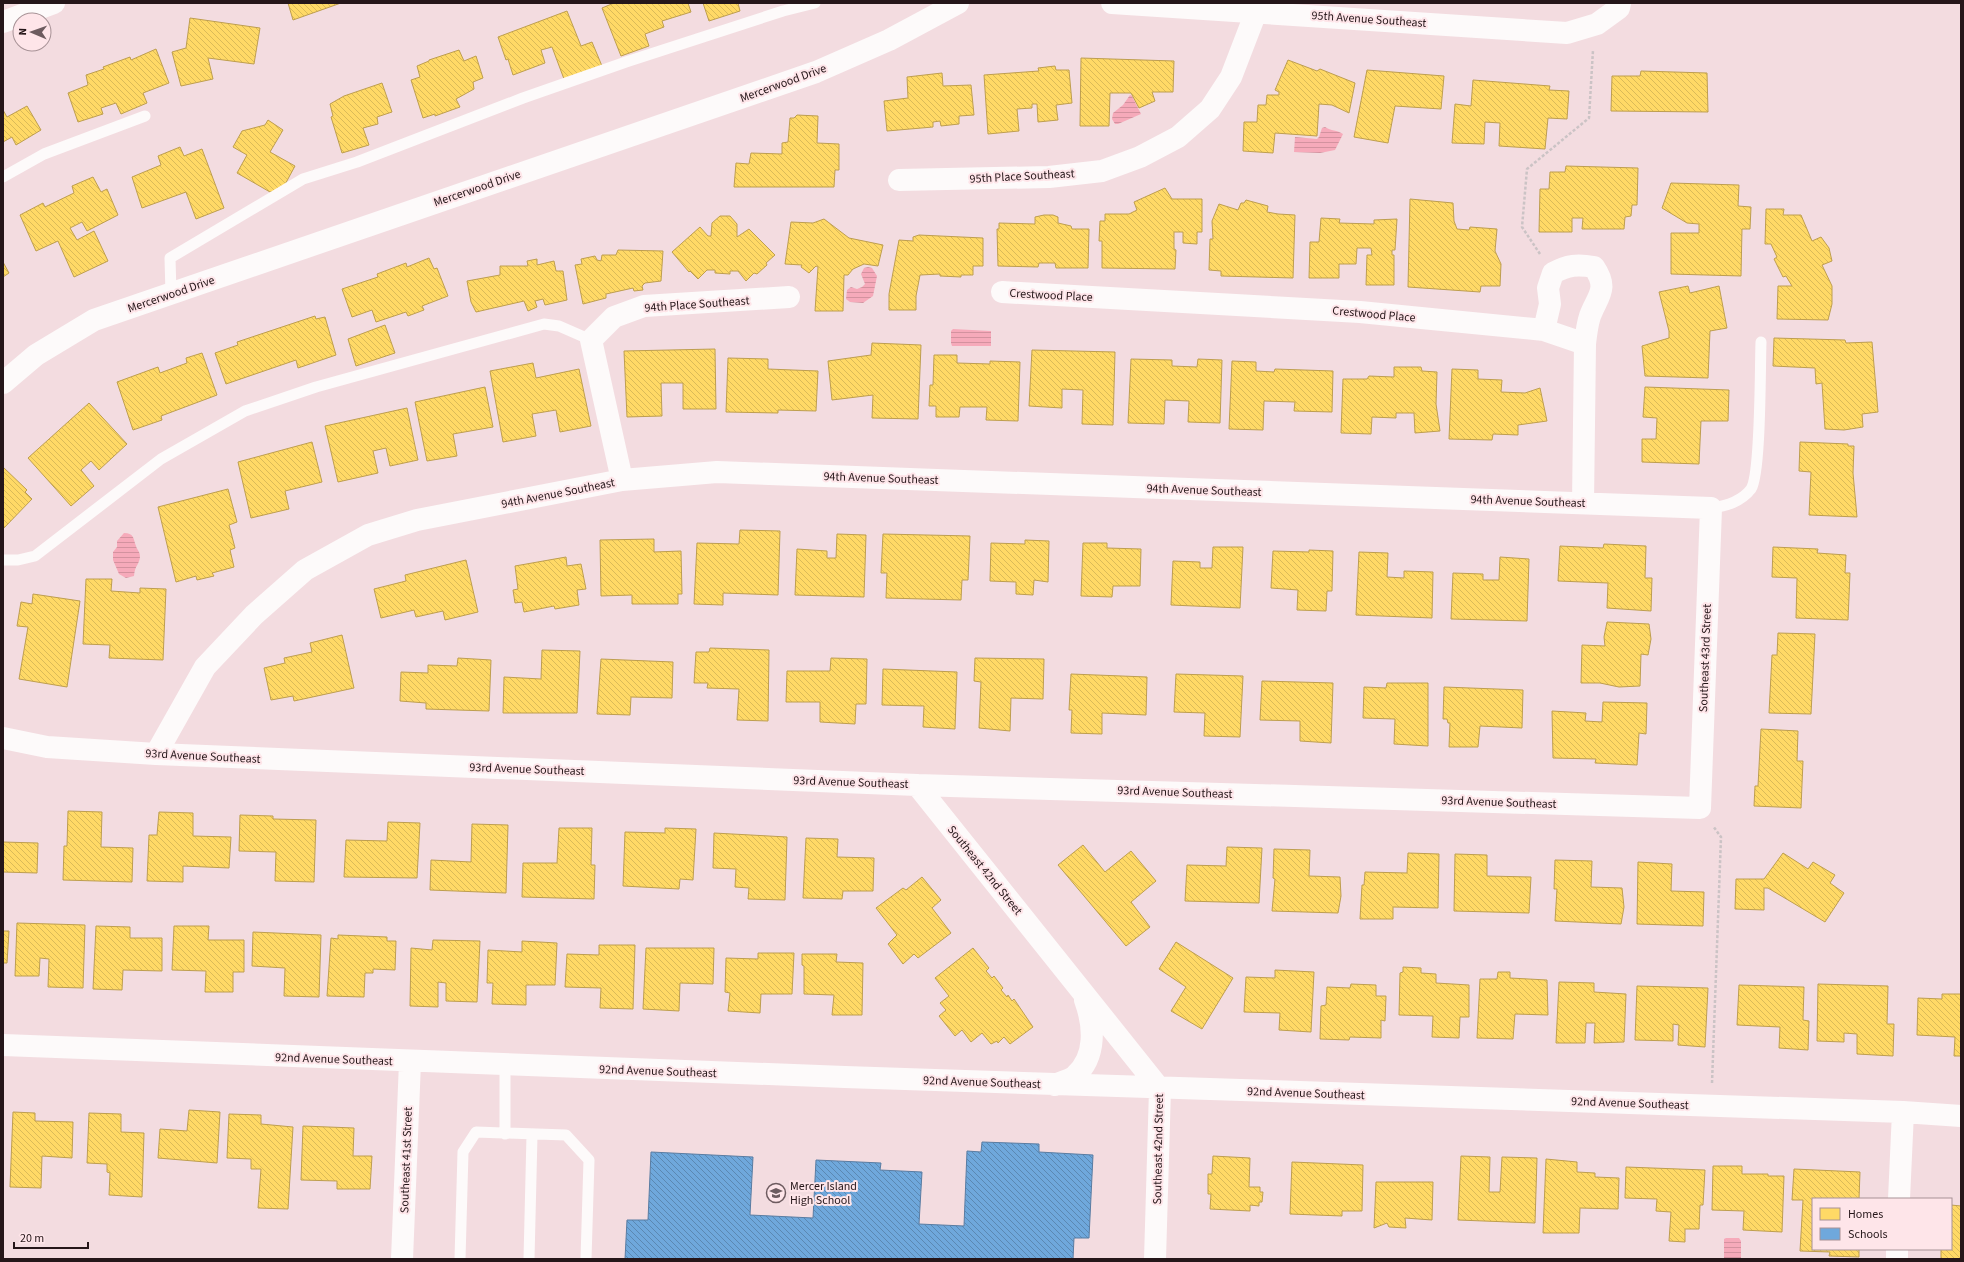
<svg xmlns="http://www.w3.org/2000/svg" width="1964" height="1262" font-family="'Source Sans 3',sans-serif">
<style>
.water{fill:url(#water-rules)}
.homes{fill:url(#homes-back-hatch);stroke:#be9e4f}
.schools{fill:url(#schools-back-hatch);stroke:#597ca2}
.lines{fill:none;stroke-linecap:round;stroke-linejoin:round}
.path{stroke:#cbc3c5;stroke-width:2.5;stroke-dasharray:3 2;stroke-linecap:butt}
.lane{stroke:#fdfafa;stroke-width:11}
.street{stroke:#fdfafa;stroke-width:22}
.labels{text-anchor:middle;stroke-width:4;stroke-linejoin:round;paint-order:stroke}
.street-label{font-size:12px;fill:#251619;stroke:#fee5e9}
.poi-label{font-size:12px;fill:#251619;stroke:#fee5e9;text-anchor:start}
</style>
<defs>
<pattern id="water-rules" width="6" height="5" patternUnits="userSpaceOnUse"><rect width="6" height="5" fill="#f6aaba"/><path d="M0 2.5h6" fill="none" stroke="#d3929f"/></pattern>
<pattern id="homes-back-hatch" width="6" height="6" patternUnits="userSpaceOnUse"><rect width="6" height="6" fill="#ffd966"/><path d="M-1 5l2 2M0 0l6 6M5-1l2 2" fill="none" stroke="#daba58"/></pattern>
<pattern id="schools-back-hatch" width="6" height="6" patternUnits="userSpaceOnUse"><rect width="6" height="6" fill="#6fa8dc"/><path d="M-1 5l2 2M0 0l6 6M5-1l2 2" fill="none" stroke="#5b88b2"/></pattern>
</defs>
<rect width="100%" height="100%" fill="#f3dce0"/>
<path class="water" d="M1130,95L1132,96L1141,114L1118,124H1115L1112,119L1113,113L1123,105Z
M1325,127C1331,131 1337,130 1343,134L1335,150L1320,153L1294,152L1295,137L1317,139L1319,137L1322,128Z
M868,267L872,268L877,276L873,296L863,303L850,302L846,299L847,290L851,287L857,289L862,287L865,284L861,274L864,268Z
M953,329L991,331V346H952L951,343V331Z
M124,533C134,533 133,538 136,546C137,550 140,551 140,557C139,565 135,565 134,576L126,578L119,574L113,560V552L117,547V541Z
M1726,1238H1739L1741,1241V1259H1724V1239Z"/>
<path class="homes" d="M288,3H341L293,20Z
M614,3H688L691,12L662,21L664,27L645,34L649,46L621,56L602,8Z
M703,3H738L740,11L709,21Z
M567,11L581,46L592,42L602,66L564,79L552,47L541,50L545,63L513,75L508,59L506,60L498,37Z
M190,18L260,28L254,64L208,58L213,79L181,86L172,52L186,48Z
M156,49L169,83L143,93L147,103L121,114L116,103L101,108L103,114L78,122L68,93L88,85L86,75L104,69L103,67L130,57L131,60Z
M459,50L464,61L476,56L483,78L473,82L474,89L456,99L460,107L435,116V114L423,118L411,80L420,77L417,66L429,61V60Z
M1081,58L1174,61L1173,92H1152L1155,101L1139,108L1131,93H1110L1109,126H1080Z
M1288,60L1317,71L1320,69L1355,83L1349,113L1332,105L1319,104L1317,136L1275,133L1273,153L1243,151L1244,122H1257L1258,105H1266L1267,95H1279V92L1275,90Z
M1055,66L1056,70H1069L1072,103L1056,105L1058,120L1038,122L1037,104H1032V108L1017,109L1019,131L988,134L984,75L1039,71L1038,68Z
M1367,70L1444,76L1441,109L1395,106L1388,143L1354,137Z
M1641,71L1707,73L1708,112L1611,111L1612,76H1640Z
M942,73L943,86L971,85L974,115L959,116V124L941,126L940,121L933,122V127L887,131L884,101L908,98L907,77Z
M1473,80L1550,86L1549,90L1569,91L1567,119L1548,118L1545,149L1499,146L1500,123L1485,122L1484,144L1452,143L1455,104L1471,106Z
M382,83L392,112L377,117L378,124L363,128L369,145L342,153L331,117L333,116L330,104L344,96Z
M27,106L41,130L16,145L12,137L3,142V110L7,117Z
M797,115L818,116L817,143L839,144V170H835L834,187H734L736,163L749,164L751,153L782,154V143L788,142L790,118H794Z
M268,120L283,130L270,152L295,166L282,190L270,192L237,173L247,155L233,147L242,131L265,125Z
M180,147L184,156L202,149L224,208L196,219L186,192L142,208L132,177L161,165L158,156Z
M1566,166L1638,168L1637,205H1632L1631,216L1625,217L1624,229H1582L1583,218H1572V232H1539L1540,189H1549L1550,172H1565Z
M93,177L101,192L107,189L118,215L87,231L82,222L70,228L77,240L94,231L108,261L74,277L58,241L36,251L20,215L43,203L45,207L74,193L72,186Z
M1671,183L1739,185L1738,206L1751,207L1750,229H1742L1741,276L1671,274V233H1699V224L1687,223L1662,208Z
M1165,188L1172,199H1202V232H1197V244L1183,243V232H1174V249L1176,250L1175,269L1102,268V241H1099L1100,221H1105V214H1129L1137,210L1134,202Z
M1410,199L1453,203L1454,221L1457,229L1469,230L1470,227L1497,229L1495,251L1501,264L1500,286H1481L1480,292L1408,287Z
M1246,200L1268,206L1267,212L1278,214L1295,215L1293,278L1221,276V271L1209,270L1210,239H1213L1212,221L1219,204L1238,210L1241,203H1244Z
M1766,209H1784L1783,215H1801L1812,241L1821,237L1829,248L1832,261L1822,265L1832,286V304L1828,320L1777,319L1778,286H1792L1786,276L1783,277L1774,259L1777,257L1771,244H1765Z
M1044,215H1053L1058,217V223L1071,226L1072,229H1089L1088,268H1056L1055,263H1039L1038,267L998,266L997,229H999V223L1035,224V217Z
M720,216H730L737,224V237L749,229L775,255L766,263L767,265L757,274L754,273L746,281L738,271H730V274L715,273V270H707L698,279L690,271L689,272L672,252L700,227L708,236H711L712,223Z
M1321,218L1340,219L1339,223L1374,224V220L1397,219L1395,250H1392V255H1394V285H1366L1367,255H1372L1371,248H1357L1356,264H1339V278H1309L1310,242H1319Z
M824,219L849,238L883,245L878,266L864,264L853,269L848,275H844L843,311H815L818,267L816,266L809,273L801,267L802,265L785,264L791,222L813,223Z
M919,235L983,238V266H973V275H961V277L940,276V274L920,275L916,296V310H889V294L899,240L913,241V237Z
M618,250L663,251L661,281L645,283L642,286L643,290L634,291L633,288L606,294V298L583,304L575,265L582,264L581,259L595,256L597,260L601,261L602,255H616Z
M429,258L434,269L437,268L448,296L422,306L424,310L408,316L406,312L376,322L372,310L352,317L342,289L378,277L377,274L406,263L407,267Z
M537,259V265L554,261L556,271H563L567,300L545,305L543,299L535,301L537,307L528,311L524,301L476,312L471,302L467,281L500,275V266H528L527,261Z
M3,262L9,273L3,277Z
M1688,286L1690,293L1719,286L1727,328L1710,331L1708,378L1645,376L1642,346L1669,338V331L1659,292Z
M315,316L316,319L325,317L336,355L298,368L296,360L226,384L215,353L238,345L237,342Z
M385,325L395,353L356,366L348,339Z
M1774,338L1845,340L1846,343L1872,342L1878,412L1862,414L1863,427L1844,430L1825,429L1822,383L1816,384L1815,368L1773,366Z
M872,343L921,345L918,419L872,418L873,395L832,400L828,361L871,355Z
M715,349L716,409H683V383H661L662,416L627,417L624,351Z
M1032,350L1115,352L1113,425L1082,424L1083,390L1062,389V408L1029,406Z
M202,353L217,395L161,416L162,420L133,430L117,382L158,367L160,373L187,363L186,358Z
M934,355H957V363L990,364V361L1020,362L1018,421L986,420L987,407H960L959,417H936V406H929L930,385H933Z
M728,358L768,359V369L818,371L816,411L778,410V413L726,412Z
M1131,359L1172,360V366L1197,367L1198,359L1222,360L1220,423L1188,422L1189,401L1165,400L1164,424L1128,423Z
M1232,361L1256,362V371L1274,372L1275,369L1333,371L1332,412L1294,411L1295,402L1264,401L1263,430L1229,429Z
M533,363L536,378L579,369L591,426L560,432L556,410L532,414L536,436L503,442L490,371Z
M1394,367H1421L1422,371L1437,372L1436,404L1440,431L1415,433L1414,413H1396V418L1372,417L1371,434L1341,433L1343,379H1367L1369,376L1394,377Z
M1452,369L1478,370V379L1502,380L1501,392L1525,393L1540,388L1547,421L1518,425V435L1493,434L1492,440L1449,439Z
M485,387L493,427L453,434L457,456L427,461L415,402Z
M1645,387L1729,390L1728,421H1701L1699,464L1642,462V439H1656L1657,418L1643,417Z
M89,403L127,444L99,470L91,461L81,470L94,486L71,506L28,458Z
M407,408L418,460L390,466L386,448L373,451L378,473L338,482L325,426Z
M312,442L322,482L285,491L289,509L251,518L238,462Z
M1800,442L1848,444V446H1854L1853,473L1857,517L1809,515L1811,472L1799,471Z
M3,467L27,490L25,492L32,499L3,529Z
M228,489L237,522L229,525L235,548L230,550L234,567L212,573L214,576L197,580L196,576L176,582L158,507Z
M740,530L780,531L778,595L723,593V605L694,604L697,543L739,544Z
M837,534L866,535L864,597L795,595L797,549L827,551V558H836Z
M883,534L970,536L968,580H962L961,600L886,598L887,573H881Z
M654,539V552L681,551L682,594H678V604H632V595L601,596L600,540Z
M1025,540L1049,541L1048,582L1034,580L1033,595L1016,594V582L990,581L991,543L1025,544Z
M1083,543H1107V548L1141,549L1140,586H1113L1112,597L1081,596Z
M1604,544L1646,546L1645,578H1652L1651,611L1607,608L1608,583L1558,581L1560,546L1603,548Z
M1213,547H1243L1240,608L1171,605L1173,561L1200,562V568H1212Z
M1773,547L1818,549L1817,553L1846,555L1845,573H1850L1848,620L1796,618L1797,578L1772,577Z
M1309,550L1333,551L1332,591H1327L1326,611L1297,610L1298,590L1271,588L1273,551L1309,552Z
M1359,552L1388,553L1387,577L1404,578V571L1433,572L1432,618L1356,615Z
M566,557L567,566L581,564L586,589L577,590L579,605L555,609L554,606L524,612L522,602L515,603L513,590L518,589L515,566Z
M1500,557L1529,559L1527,621L1451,619L1453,573L1483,574V580H1499Z
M466,560L478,612L445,620L443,611L416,617L414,610L381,618L374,589L406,581L405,575Z
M86,579H112L111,591L140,593V588L166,589L163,660L109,658L110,645L83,644Z
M33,594L80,601L67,687L19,679L28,627L17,626L21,602L32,604Z
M1607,622L1649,624L1651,639L1648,655L1641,654L1640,686L1619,687L1600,683H1581L1582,645L1605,646L1604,637Z
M1778,633L1815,634L1811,714L1769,713L1772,655H1777Z
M342,635L354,688L294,701L293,696L271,700L264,668L285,663L284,658L312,652L310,643Z
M710,648L769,650L768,721L737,720L739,689L707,688L708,683H694L696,652H709Z
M542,650L580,651L577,713H503L504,677L541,679Z
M458,658L491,660L489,711L426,709V703L400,701L401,672L428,673V665L457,666Z
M831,658L867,659L866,704H856L855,724L820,722V702H786L787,671H830Z
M975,658L1044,659L1043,699L1011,698L1010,731L979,728L981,682L974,681Z
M601,659L673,662L672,698L631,697L630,715L597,714Z
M883,669L957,672L955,729L923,727L924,706L882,705Z
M1071,674L1147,677L1146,715L1102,713V734L1071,733L1072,710H1069Z
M1176,674L1243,676L1240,737L1204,736L1205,713L1174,712Z
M1262,681L1333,683L1331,743L1300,741V721L1260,720Z
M1387,683H1428V746L1394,744L1395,719L1363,718L1364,687L1386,688Z
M1444,687L1523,690L1522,728L1480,726L1478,747H1449L1450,723H1448L1447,719H1443Z
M1603,702L1647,703L1646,734L1639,733L1637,765L1595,763L1596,759L1553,758L1552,711L1586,713L1585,721L1602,722Z
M1761,729L1798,731L1797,761H1803L1801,808L1754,806L1755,786H1758Z
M68,811L102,812L101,847L133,848L132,882L63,880L64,846H67Z
M159,812L193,813V836L231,837L229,868L183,866V882L147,881L149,835H157Z
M240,815L273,816V819L316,820L314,882L275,881L276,852L239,851Z
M388,822L420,823L417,878L344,877L346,840L387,841Z
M472,824L508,825L506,893L430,890L431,860L471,862Z
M559,828H592L591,865H595L594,899L522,897L523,863H557Z
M665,828L696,829L693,880L680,879L679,889L623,886L625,832L665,833Z
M714,833L787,837L785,900L748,899L749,888L735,887L736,869L713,868Z
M806,838L838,839L837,857L874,858L873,891H843L842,899L803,898Z
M3,842L38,843L37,873L3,872Z
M1083,845L1105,872L1131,851L1156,881L1131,902L1150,927L1126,946L1058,865Z
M1227,847L1262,848L1259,903L1185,901L1187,865L1226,866Z
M1274,849L1310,850L1309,876L1340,877L1341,896L1338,913L1272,911L1275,879L1273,878Z
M1408,853L1439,854L1438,908L1393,907V919H1360L1362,885H1364L1365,872L1407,873Z
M1783,853L1808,869L1813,862L1835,875L1830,883L1844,893L1825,922L1768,888H1764V910L1735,909L1736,879H1764Z
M1455,854L1487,855V876L1531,877L1529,913L1454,911Z
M1555,860L1592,861L1591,887L1622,888L1624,907L1621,924L1555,921L1557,889H1554Z
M1638,862L1672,864L1671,891L1704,892L1703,926L1637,924Z
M922,877L941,900L932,908L951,933L918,958L914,954L903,964L888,944L897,935L876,908L903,888L906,890Z
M17,923L85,925L83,988L48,987L49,959L40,958L39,976H15Z
M96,926L130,927V938H162V971L123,970L122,990L93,989Z
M174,926H209L208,940H244V972H233V992H205L206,971L172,970Z
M3,931H9L7,963H3Z
M253,932L321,935L319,997L284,996L285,968L252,966Z
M338,935L387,937V941H396L395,970L373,969V973H365L364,997L327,996L331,938L338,939Z
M433,940L480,941L477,1002L446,1001V983L438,982V1007L410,1006L411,948L432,950Z
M522,941L557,943L555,985H526V1005L492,1004L493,983H487L488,950L522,952Z
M1176,942L1233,978L1202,1029L1171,1011L1186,987L1159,969Z
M599,945H635L633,1009L600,1008L601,988L565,987L567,954L599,955Z
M646,948H714L713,984L680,983L679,1011L643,1009Z
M973,948L989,968L986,971L992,978L994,976L1003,988L1001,990L1007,997L1008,995L1012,1001L1014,999L1033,1027L1010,1044L1004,1037L998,1043L997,1041L991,1044L982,1033L971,1042L962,1030L955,1036L939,1016L946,1010L940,1003L949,996L935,978Z
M758,953H794L792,994H761L760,1013L728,1011L730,993L725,992L726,958L758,959Z
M802,954H837L836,962L863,963L862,1015H832L834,995L804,994V966L802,965Z
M1403,967L1421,968V973L1436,974V983L1469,985V1017H1460L1459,1038L1432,1037L1433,1016L1399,1015L1400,973L1403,972Z
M1275,970L1314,972L1311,1032L1279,1030L1280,1013L1244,1012L1246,977L1275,978Z
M1498,972H1510V978L1547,980L1548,1015L1515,1014L1513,1039L1477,1038L1480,979H1497Z
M1559,982L1594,983V992L1626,994L1624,1042L1594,1043L1595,1023H1586L1585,1043H1556Z
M1351,984L1376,985V996H1386L1385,1021L1381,1020V1038L1350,1037L1349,1040L1320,1039L1321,1006L1326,1005L1327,987L1350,988Z
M1818,984L1888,986L1887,1024H1894L1893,1056L1857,1054V1034L1844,1033V1042L1817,1041Z
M1739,985L1804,987L1803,1020L1809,1021L1808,1050L1779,1048L1780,1027L1737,1025Z
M1637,986L1708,988L1705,1047L1678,1045L1679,1025L1673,1024V1041L1635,1040Z
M1942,994H1961V1056H1954L1955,1037L1917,1035L1918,998L1942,999Z
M189,1110L220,1112L217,1163L158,1158L160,1129L187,1131Z
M13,1112L35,1113V1121L73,1122L72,1158L42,1156L41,1188L10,1187Z
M89,1113L121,1114V1132L144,1133L142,1197L109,1195L110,1173L107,1172V1164L87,1163Z
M229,1114L261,1115V1124L293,1127L288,1209L258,1208L261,1169H251V1159L227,1158Z
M303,1126L354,1128L353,1156H372L370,1189H337V1181L301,1180Z
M1213,1156L1250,1158L1249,1187H1260V1192H1263L1262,1202H1259V1206L1250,1205V1211L1210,1209L1211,1194H1208V1174H1212Z
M1461,1156L1490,1157L1489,1192H1500L1502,1157L1537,1158L1535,1223L1458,1220Z
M1546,1159L1577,1162V1172L1595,1173V1177L1619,1178L1618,1209L1580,1208L1579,1233H1543Z
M1292,1162L1363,1165L1362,1211H1342V1216L1290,1214Z
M1713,1166H1742V1174H1768V1176H1784L1782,1232L1743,1230L1744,1211L1712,1210Z
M1626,1167L1705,1170L1703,1205H1700L1699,1229H1685V1242L1669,1241L1671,1212L1656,1211L1657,1199L1625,1198Z
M1794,1169L1860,1172L1859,1199H1813V1249H1859V1257L1829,1256L1830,1252L1800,1251L1803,1200H1792Z
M1376,1182H1433L1432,1220L1405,1218L1406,1228L1389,1227L1387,1223L1374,1228Z
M1951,1205L1961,1206V1259H1941V1249H1951Z"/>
<path class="schools" d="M982,1142L1039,1144V1152L1093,1155L1089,1238H1074L1073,1259H625L627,1220H648L651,1152L753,1157L750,1215L813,1218L816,1160L881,1163L880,1170L922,1172L919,1224L964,1226L967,1151L981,1152Z"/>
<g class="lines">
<path class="path" d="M1540,254L1522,227L1527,169L1589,118L1593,50
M1712,1083L1721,837L1713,826"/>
<path class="lane" d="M3,177L44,154L145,116
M171,294L170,258L303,179L357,162L523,98L626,62L783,11L815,3
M1711,508C1726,506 1741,502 1751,489C1761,474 1760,367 1761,342
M3,560H18L35,556L161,459L245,411L316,387L544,324L559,326L591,340
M505,1065V1134
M460,1259L463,1152L476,1132L566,1135L589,1160L586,1259
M529,1259L532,1135"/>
<path class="street" d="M1112,3L1567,33L1597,24L1619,8L1620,3
M3,22L54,3
M899,180L1049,177L1102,171L1140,157L1178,137L1210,109L1231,77L1256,12
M1002,292L1360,312L1544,330L1585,344L1583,503
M1544,330L1550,304L1548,288L1553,273C1568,265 1577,264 1594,267C1609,289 1598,295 1590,316C1587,325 1586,335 1585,344
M3,383L36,355L94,320L816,72L889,40L958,3
M622,480L591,340L614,317L644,306L789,297
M3,738L47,747L156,754L917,785L1700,808L1711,508L717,472L622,480L417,520L368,535L305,570L254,615L205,667L156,754
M917,785L1160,1089L1155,1259
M3,1045C636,1071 1270,1092 1903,1112L1961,1116
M1055,1085C1061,1082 1070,1080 1075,1076C1097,1056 1094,1025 1085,1000
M1899,1199L1903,1112
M402,1259L410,1062
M1897,1259V1249"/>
</g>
<defs>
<g id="school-ring" transform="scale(1)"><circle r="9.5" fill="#fee5e9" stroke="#6d5b5f" stroke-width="1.5"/><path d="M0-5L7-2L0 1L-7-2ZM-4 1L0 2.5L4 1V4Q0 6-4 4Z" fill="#6d5b5f"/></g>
</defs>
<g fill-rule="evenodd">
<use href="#school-ring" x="776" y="1193"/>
</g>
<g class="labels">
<g class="street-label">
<text transform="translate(1369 19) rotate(4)" y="4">95th Avenue Southeast</text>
<text transform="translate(783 83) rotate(-20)" y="4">Mercerwood Drive</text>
<text transform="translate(1022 176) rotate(-3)" y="4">95th Place Southeast</text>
<text transform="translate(477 188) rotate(-19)" y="4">Mercerwood Drive</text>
<text transform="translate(171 294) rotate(-19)" y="4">Mercerwood Drive</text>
<text transform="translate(1051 295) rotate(3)" y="4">Crestwood Place</text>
<text transform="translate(697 304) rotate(-4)" y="4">94th Place Southeast</text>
<text transform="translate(1374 314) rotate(5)" y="4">Crestwood Place</text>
<text transform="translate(881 478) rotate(2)" y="4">94th Avenue Southeast</text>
<text transform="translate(1204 490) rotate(2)" y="4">94th Avenue Southeast</text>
<text transform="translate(558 493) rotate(-11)" y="4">94th Avenue Southeast</text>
<text transform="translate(1528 501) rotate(2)" y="4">94th Avenue Southeast</text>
<text transform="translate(1705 658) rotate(-88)" y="4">Southeast 43rd Street</text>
<text transform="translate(203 756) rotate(3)" y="4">93rd Avenue Southeast</text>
<text transform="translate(527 769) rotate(2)" y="4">93rd Avenue Southeast</text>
<text transform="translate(851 782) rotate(2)" y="4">93rd Avenue Southeast</text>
<text transform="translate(1175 792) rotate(2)" y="4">93rd Avenue Southeast</text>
<text transform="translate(1499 802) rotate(2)" y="4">93rd Avenue Southeast</text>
<text transform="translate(985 870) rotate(51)" y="4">Southeast 42nd Street</text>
<text transform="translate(334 1059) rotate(2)" y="4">92nd Avenue Southeast</text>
<text transform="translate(658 1071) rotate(2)" y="4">92nd Avenue Southeast</text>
<text transform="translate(982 1082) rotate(2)" y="4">92nd Avenue Southeast</text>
<text transform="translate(1306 1093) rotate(2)" y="4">92nd Avenue Southeast</text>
<text transform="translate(1630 1103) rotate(2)" y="4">92nd Avenue Southeast</text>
<text transform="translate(1158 1149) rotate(-89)" y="4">Southeast 42nd Street</text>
<text transform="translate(406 1160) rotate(-88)" y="4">Southeast 41st Street</text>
</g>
<g class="poi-label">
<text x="790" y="1190">Mercer Island<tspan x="790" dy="14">High School</tspan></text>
</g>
</g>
<rect width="1964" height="1262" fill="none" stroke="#251619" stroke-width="8"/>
<rect x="1812" y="1198" width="140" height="52" fill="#fee5e9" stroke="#a79296"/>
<rect x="1820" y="1208" width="20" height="12" fill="#ffd966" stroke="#a79296"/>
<text x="1848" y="1218" font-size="12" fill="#251619">Homes</text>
<rect x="1820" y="1228" width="20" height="12" fill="#6fa8dc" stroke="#a79296"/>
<text x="1848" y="1238" font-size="12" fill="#251619">Schools</text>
<g transform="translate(32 32) rotate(272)"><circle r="19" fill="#fee5e9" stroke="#a79296"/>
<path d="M0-3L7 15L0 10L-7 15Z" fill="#6d5b5f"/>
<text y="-6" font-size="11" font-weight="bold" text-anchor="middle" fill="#251619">N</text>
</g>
<path d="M14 1242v6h74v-6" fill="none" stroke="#251619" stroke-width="2"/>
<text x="20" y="1242" font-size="12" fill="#251619" stroke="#fee5e9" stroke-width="3" paint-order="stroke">20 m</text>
</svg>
